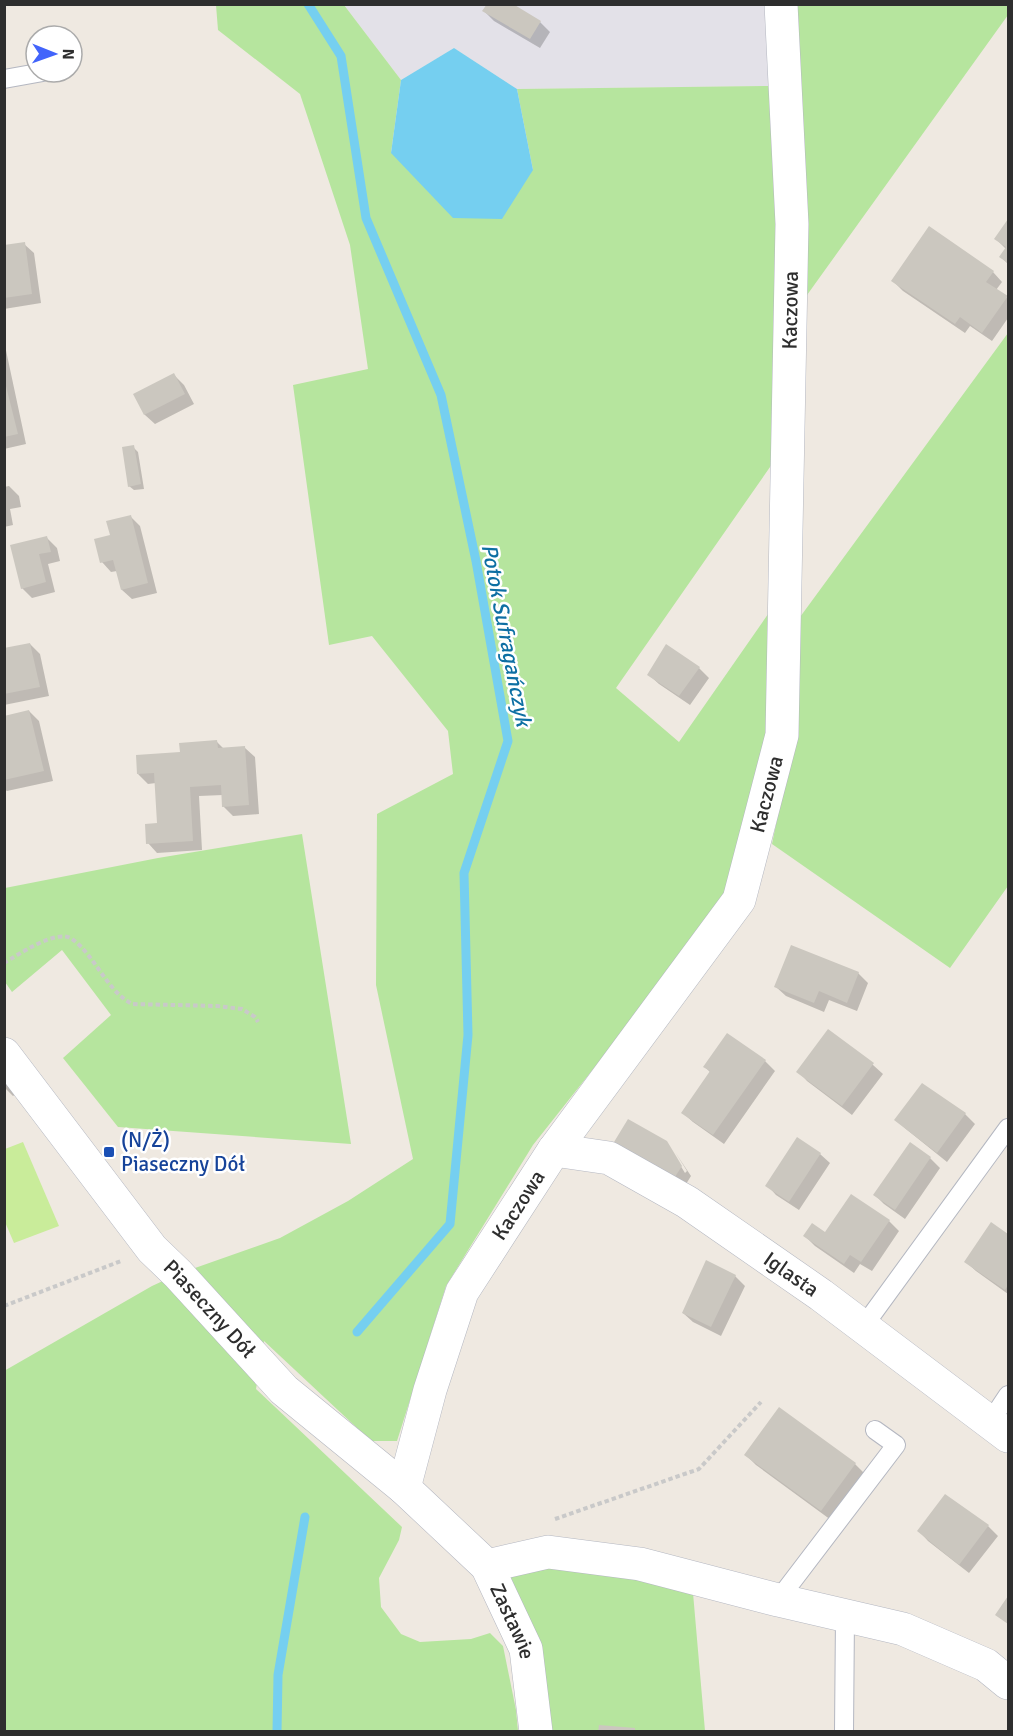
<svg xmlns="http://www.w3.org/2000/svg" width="1013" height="1736" font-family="Signika,sans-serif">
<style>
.industrial{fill:#e3e1e8}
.green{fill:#b6e59e}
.pitch{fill:#c9ec9a}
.water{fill:#75cff0}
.shadow{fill:#0003}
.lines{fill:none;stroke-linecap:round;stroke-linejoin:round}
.stream{stroke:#75cff0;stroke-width:9}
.building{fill:#cbc7bf}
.service-casing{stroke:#b4b7c1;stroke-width:20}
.minor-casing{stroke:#b4b7c1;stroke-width:34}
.path{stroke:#c9c9c9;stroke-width:4;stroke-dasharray:4.5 3;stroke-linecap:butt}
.service{stroke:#fff;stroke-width:18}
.minor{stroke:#fff;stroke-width:33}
.transit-dot{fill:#1a4fb4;stroke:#fff;stroke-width:2}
.labels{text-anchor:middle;stroke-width:5;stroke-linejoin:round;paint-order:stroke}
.street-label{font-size:21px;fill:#2e2e2e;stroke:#fff}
.transit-label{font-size:21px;fill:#164399;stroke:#fff;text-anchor:start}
.water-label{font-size:22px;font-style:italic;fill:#0d6fa3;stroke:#fff}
</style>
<rect width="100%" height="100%" fill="#efe9e1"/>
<path class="industrial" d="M344,5H768L769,86L517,89L454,48L401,80Z"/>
<path class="green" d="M216,5H344L401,80L391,153L533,170L517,89L769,86L782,225L777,457L616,688L679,742L773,607L770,733L731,895L533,1145L446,1286L397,1441H371L264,1341L256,1389L402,1527L399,1540L379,1578L381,1607L401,1634L420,1642L471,1639L490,1633L503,1646L516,1710L518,1731H5L4,1371L152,1286L178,1274L280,1238L348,1201L413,1159L376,985L377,814L453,774L448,731L372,636L329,645L293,385L368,369L350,245L300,94L218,30Z
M791,5H1008V15L797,309Z
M1008,333V886L950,968L772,844L794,736L792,628Z
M302,834L351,1144L118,1127L63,1058L111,1015L62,950L12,992L5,982V888L158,858Z
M547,1562L635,1576L693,1593L705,1731H549L538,1643L509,1573Z"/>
<path class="pitch" d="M23,1142L59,1226L14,1243L5,1222V1149Z"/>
<path class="water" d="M454,48L517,89L533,170L502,219L453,218L391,153L401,80Z"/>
<path class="shadow" d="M484,11L540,22L550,32L540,48L494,21Z
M1008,221V264L1001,257L1006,249L996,239Z
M24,244L34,253L41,303L4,309V247Z
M993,272L1002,282L996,290L1008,299V318L992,341L970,326L965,333L903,291L893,281Z
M4,341L26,444L4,449Z
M174,375L184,385L194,404L155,424L145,415L135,395Z
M133,447L138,452L144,489L134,490L129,486Z
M9,486L19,496L21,507L10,509L13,525L4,527V487Z
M130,516L140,526L157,593L132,599L122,590L117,571L111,572L102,562Z
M47,538L57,548L60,561L48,564L55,592L32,598L22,588Z
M30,644L40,654L49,696L4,705V650Z
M699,668L709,678L690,705L659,684L649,675Z
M29,711L39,721L53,781L7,791L4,789V717Z
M217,742L224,749L245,748L255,757L259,814L233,816L223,806V795L199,796L202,850L157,853L148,843L159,825L156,783L148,784L138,774L182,753Z
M858,973L868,983L857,1011L829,1000L824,1012L786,996L776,987Z
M829,1031L873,1065L883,1074L852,1115L807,1081L798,1071Z
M728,1035L765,1061L775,1071L724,1144L693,1122L683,1113L711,1073L705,1067Z
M4,1080L16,1094L13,1096L4,1087Z
M923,1085L965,1114L975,1124L947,1162L906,1129L896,1120Z
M910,1144L930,1158L940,1168L905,1219L884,1204L875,1195Z
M669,1147L685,1173L687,1171L675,1152L691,1176L683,1189L625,1152Z
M820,1154L830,1163L799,1210L776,1195L767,1185Z
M889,1221L899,1231L872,1271L860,1264L854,1273L815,1246L805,1236L825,1234Z
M991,1224L1008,1236V1294L976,1271L966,1262Z
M735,1276L745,1286L721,1336L693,1322L683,1313Z
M780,1409L855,1464L865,1474L831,1520L756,1465L746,1455Z
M988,1526L998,1536L969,1573L928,1541L919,1531Z"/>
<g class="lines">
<path class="stream" d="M308,4L341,56L366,218L441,395L476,561L508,741L464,873L468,1035L450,1224L357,1332
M277,1732L278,1675L305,1517"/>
</g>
<path class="building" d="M487,4H513L541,21L530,39L482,11Z
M1008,219V263L999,257L1006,247L994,239Z
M929,226L994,271L986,282L1008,296L982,333L960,317L955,324L891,281Z
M25,242L32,294L4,298V245Z
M174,373L185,394L144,415L133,394Z
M4,378L18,434L4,437Z
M134,445L141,484L128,487L122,447Z
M131,515L148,583L121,590L113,560L100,563L94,539L110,535L106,521Z
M47,536L51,552L39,554L46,582L21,589L10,545Z
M30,643L40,687L4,694V648Z
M666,644L700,667L679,696L647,675Z
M29,710L44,771L4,780V716Z
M217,740L218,748L245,746L249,805L222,807L221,785L190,787L193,841L146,844L145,824L157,823L154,773L137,774L136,755L180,752L179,743Z
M791,945L859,972L847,1003L819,991L814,1003L774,987Z
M828,1029L874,1063L842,1106L796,1072Z
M727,1033L766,1060L713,1135L681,1113L710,1071L703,1067Z
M922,1083L966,1113L937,1153L894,1120Z
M628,1119L667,1141L682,1166L673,1180L614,1142Z
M797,1137L821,1153L789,1202L765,1186Z
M910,1142L931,1157L895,1210L873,1195Z
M851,1194L890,1220L861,1262L850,1255L844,1264L803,1236L812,1223L825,1232Z
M991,1222L1008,1234V1285L1005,1290L964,1262Z
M706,1260L736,1275L711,1327L682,1313Z
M779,1407L856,1463L821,1511L744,1455Z
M945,1494L989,1525L959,1565L917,1531Z
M1008,1596V1624L995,1615Z
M599,1725L635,1728V1732H598Z"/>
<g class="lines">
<g class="service-casing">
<path id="service" d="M4,79L43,72
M863,1327L1008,1128
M990,1422L1008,1395
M778,1600L896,1445L875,1430
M844,1732L845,1616"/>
</g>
<g class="minor-casing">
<g id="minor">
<path id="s1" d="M4,1054L152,1249L178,1274L284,1390L404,1488L487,1566L526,1649L536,1732"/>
<path id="s2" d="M554,1150L609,1158L687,1202L821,1295L1008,1436"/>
<path id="s3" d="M404,1488L430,1390L462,1292L554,1150L739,900L782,735L792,224L781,4"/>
<path d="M487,1566L548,1552L640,1564L778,1600L903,1629L986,1665L1008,1683"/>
</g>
</g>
<path class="path" d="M4,963C18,955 57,928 72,939C85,948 96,966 105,978C113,989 121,998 132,1004L217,1006L242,1009L255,1017L258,1022
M4,1306L121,1261
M555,1519L699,1469L761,1402"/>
<use href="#service" class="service"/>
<use href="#minor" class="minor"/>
</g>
<rect class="transit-dot" x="103" y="1146" width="12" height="12" rx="3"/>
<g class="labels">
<g class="street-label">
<text dy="7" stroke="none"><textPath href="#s3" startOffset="1280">Kaczowa</textPath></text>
<text dy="7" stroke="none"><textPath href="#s3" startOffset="794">Kaczowa</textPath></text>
<text dy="7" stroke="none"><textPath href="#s3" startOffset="308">Kaczowa</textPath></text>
<text dy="7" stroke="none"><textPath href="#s2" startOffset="272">Iglasta</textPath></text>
<text dy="7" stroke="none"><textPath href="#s1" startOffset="328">Piaseczny Dół</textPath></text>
<text dy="7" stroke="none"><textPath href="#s1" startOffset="768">Zastawie</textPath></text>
</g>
<g class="transit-label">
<text x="121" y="1147">(N/Ż)<tspan x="121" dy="24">Piaseczny Dół</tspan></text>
</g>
<g class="water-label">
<text transform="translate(507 635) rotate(79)" y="8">Potok Sufragańczyk</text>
</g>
</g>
<rect width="1013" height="1736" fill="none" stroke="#2e2e2e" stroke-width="12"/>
<g transform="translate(54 54) rotate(91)"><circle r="28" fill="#ffffff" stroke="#ababab" stroke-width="1.5"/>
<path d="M0-4.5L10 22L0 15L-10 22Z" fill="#4264fb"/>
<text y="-9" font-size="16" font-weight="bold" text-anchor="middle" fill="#2e2e2e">N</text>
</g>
</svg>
